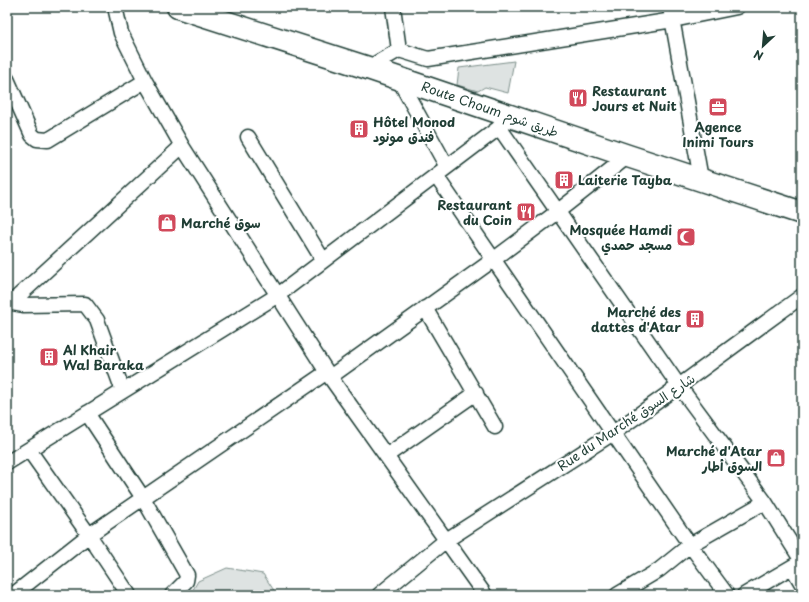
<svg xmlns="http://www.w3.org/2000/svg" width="809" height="602" font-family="'Playpen Sans','Playpen Sans Arabic',sans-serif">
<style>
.green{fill:#dee3e2;stroke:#7e908b}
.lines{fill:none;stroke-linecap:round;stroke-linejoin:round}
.street-casing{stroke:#1f3d34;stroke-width:17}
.highway-casing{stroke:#1f3d34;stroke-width:25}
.street{stroke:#fff;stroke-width:14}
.highway{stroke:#fff;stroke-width:22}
.labels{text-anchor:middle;stroke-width:4;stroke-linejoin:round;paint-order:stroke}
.poi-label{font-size:13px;font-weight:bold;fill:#1f3d34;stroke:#fff;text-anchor:start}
.street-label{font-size:13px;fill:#1f3d34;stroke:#fff}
</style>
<rect width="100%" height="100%" fill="#fff"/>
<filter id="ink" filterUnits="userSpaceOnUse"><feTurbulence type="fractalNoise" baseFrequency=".025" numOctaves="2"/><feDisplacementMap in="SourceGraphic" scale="8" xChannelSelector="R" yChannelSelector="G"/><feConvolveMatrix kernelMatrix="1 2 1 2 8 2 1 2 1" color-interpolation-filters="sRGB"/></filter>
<g filter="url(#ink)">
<path class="green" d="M514,61L508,93L485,87L478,91L457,85L459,68Z
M227,568L263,574L277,595H190L198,581Z"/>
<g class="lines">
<g class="street-casing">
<path id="street" d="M115,7L121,33L145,81L182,146L330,377L485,595
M393,7L399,50
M670,7L701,179
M368,68L399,50L428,59L673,20L737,7
M398,78L447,167
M7,79L32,135L37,139L48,140L145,81
M499,127L679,386L765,502L802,561
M248,137L323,260
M436,176L690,545L727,595
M7,302L23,305L85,304L97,320L123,391
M12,302L182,146
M425,308L495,427
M330,377L493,260L557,212L628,156
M87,413L143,498L187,575L186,581L172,595
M29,450L89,535L129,595
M386,456L476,393
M7,463L278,295L513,117
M792,567L802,584
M13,595L89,535L327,372
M379,595L445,541L613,433L679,386L802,296
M617,595L659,570L690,545L765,502
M744,595L802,561"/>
</g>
<g class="highway-casing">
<path id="highway" d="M178,7L368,68L628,156L802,213"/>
</g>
<use href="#street" class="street"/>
<use href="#highway" class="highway"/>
</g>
</g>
<defs>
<g id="restaurant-square" transform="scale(1)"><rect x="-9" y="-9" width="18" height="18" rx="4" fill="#d1495b" stroke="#fff"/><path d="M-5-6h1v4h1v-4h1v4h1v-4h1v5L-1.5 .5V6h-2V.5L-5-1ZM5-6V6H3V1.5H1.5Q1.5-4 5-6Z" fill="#fff"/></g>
<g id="office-square" transform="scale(1)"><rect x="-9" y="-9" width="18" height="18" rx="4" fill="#d1495b" stroke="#fff"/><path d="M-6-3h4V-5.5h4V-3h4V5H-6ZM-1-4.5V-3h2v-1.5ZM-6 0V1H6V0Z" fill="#fff"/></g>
<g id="building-square" transform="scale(1)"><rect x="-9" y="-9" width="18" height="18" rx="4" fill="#d1495b" stroke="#fff"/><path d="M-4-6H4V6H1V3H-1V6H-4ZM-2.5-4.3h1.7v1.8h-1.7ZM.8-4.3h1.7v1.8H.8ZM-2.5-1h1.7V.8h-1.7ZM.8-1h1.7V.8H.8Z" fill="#fff"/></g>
<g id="shop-square" transform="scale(1)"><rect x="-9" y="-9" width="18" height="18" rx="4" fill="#d1495b" stroke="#fff"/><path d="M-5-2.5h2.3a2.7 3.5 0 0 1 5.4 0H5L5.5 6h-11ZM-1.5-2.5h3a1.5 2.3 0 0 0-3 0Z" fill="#fff"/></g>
<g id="mosque-square" transform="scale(1)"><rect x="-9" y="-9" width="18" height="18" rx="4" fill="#d1495b" stroke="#fff"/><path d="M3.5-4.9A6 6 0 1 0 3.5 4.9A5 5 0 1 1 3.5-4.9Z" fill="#fff"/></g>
</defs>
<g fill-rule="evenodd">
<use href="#restaurant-square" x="578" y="98"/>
<use href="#office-square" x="718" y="107"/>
<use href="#building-square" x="359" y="129"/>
<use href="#building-square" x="564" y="180"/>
<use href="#restaurant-square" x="526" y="212"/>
<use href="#shop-square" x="167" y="223"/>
<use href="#mosque-square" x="686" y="237"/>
<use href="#building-square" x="695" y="319"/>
<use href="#building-square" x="49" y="357"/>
<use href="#shop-square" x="776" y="458"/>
</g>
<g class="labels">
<g class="poi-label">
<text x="592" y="96">Restaurant<tspan x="592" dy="15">Jours et Nuit</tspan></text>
<text x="373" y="127">Hôtel Monod<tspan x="373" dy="15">فندق مونود</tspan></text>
<text x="718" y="132" text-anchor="middle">Agence<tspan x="718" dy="15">Inimi Tours</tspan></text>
<text x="578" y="185">Laiterie Tayba</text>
<text x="512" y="210" text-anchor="end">Restaurant<tspan x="512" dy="15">du Coin</tspan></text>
<text x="181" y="228">Marché سوق</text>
<text x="672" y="235" text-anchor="end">Mosquée Hamdi<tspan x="672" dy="15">مسجد حمدي</tspan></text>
<text x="681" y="317" text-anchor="end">Marché des<tspan x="681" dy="15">dattes d'Atar</tspan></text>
<text x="63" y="355">Al Khair<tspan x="63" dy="15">Wal Baraka</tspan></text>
<text x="762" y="456" text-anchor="end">Marché d'Atar<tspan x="762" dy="15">السوق أطار</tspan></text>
</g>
<g class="street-label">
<text transform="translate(490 109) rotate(19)" y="5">Route Choum طريق شوم</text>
<text transform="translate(626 422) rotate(-34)" y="5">Rue du Marché شارع السوق</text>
</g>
</g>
<rect width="809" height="602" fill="none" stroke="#fff" stroke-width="24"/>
<rect x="12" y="12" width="785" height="578" fill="none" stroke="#1f3d34" stroke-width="1.5" filter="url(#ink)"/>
<g transform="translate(763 46) rotate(206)" stroke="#ffffff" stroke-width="3" paint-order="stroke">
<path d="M0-3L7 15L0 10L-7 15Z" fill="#1f3d34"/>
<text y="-6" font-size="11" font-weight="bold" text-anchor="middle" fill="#1f3d34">N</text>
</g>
</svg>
